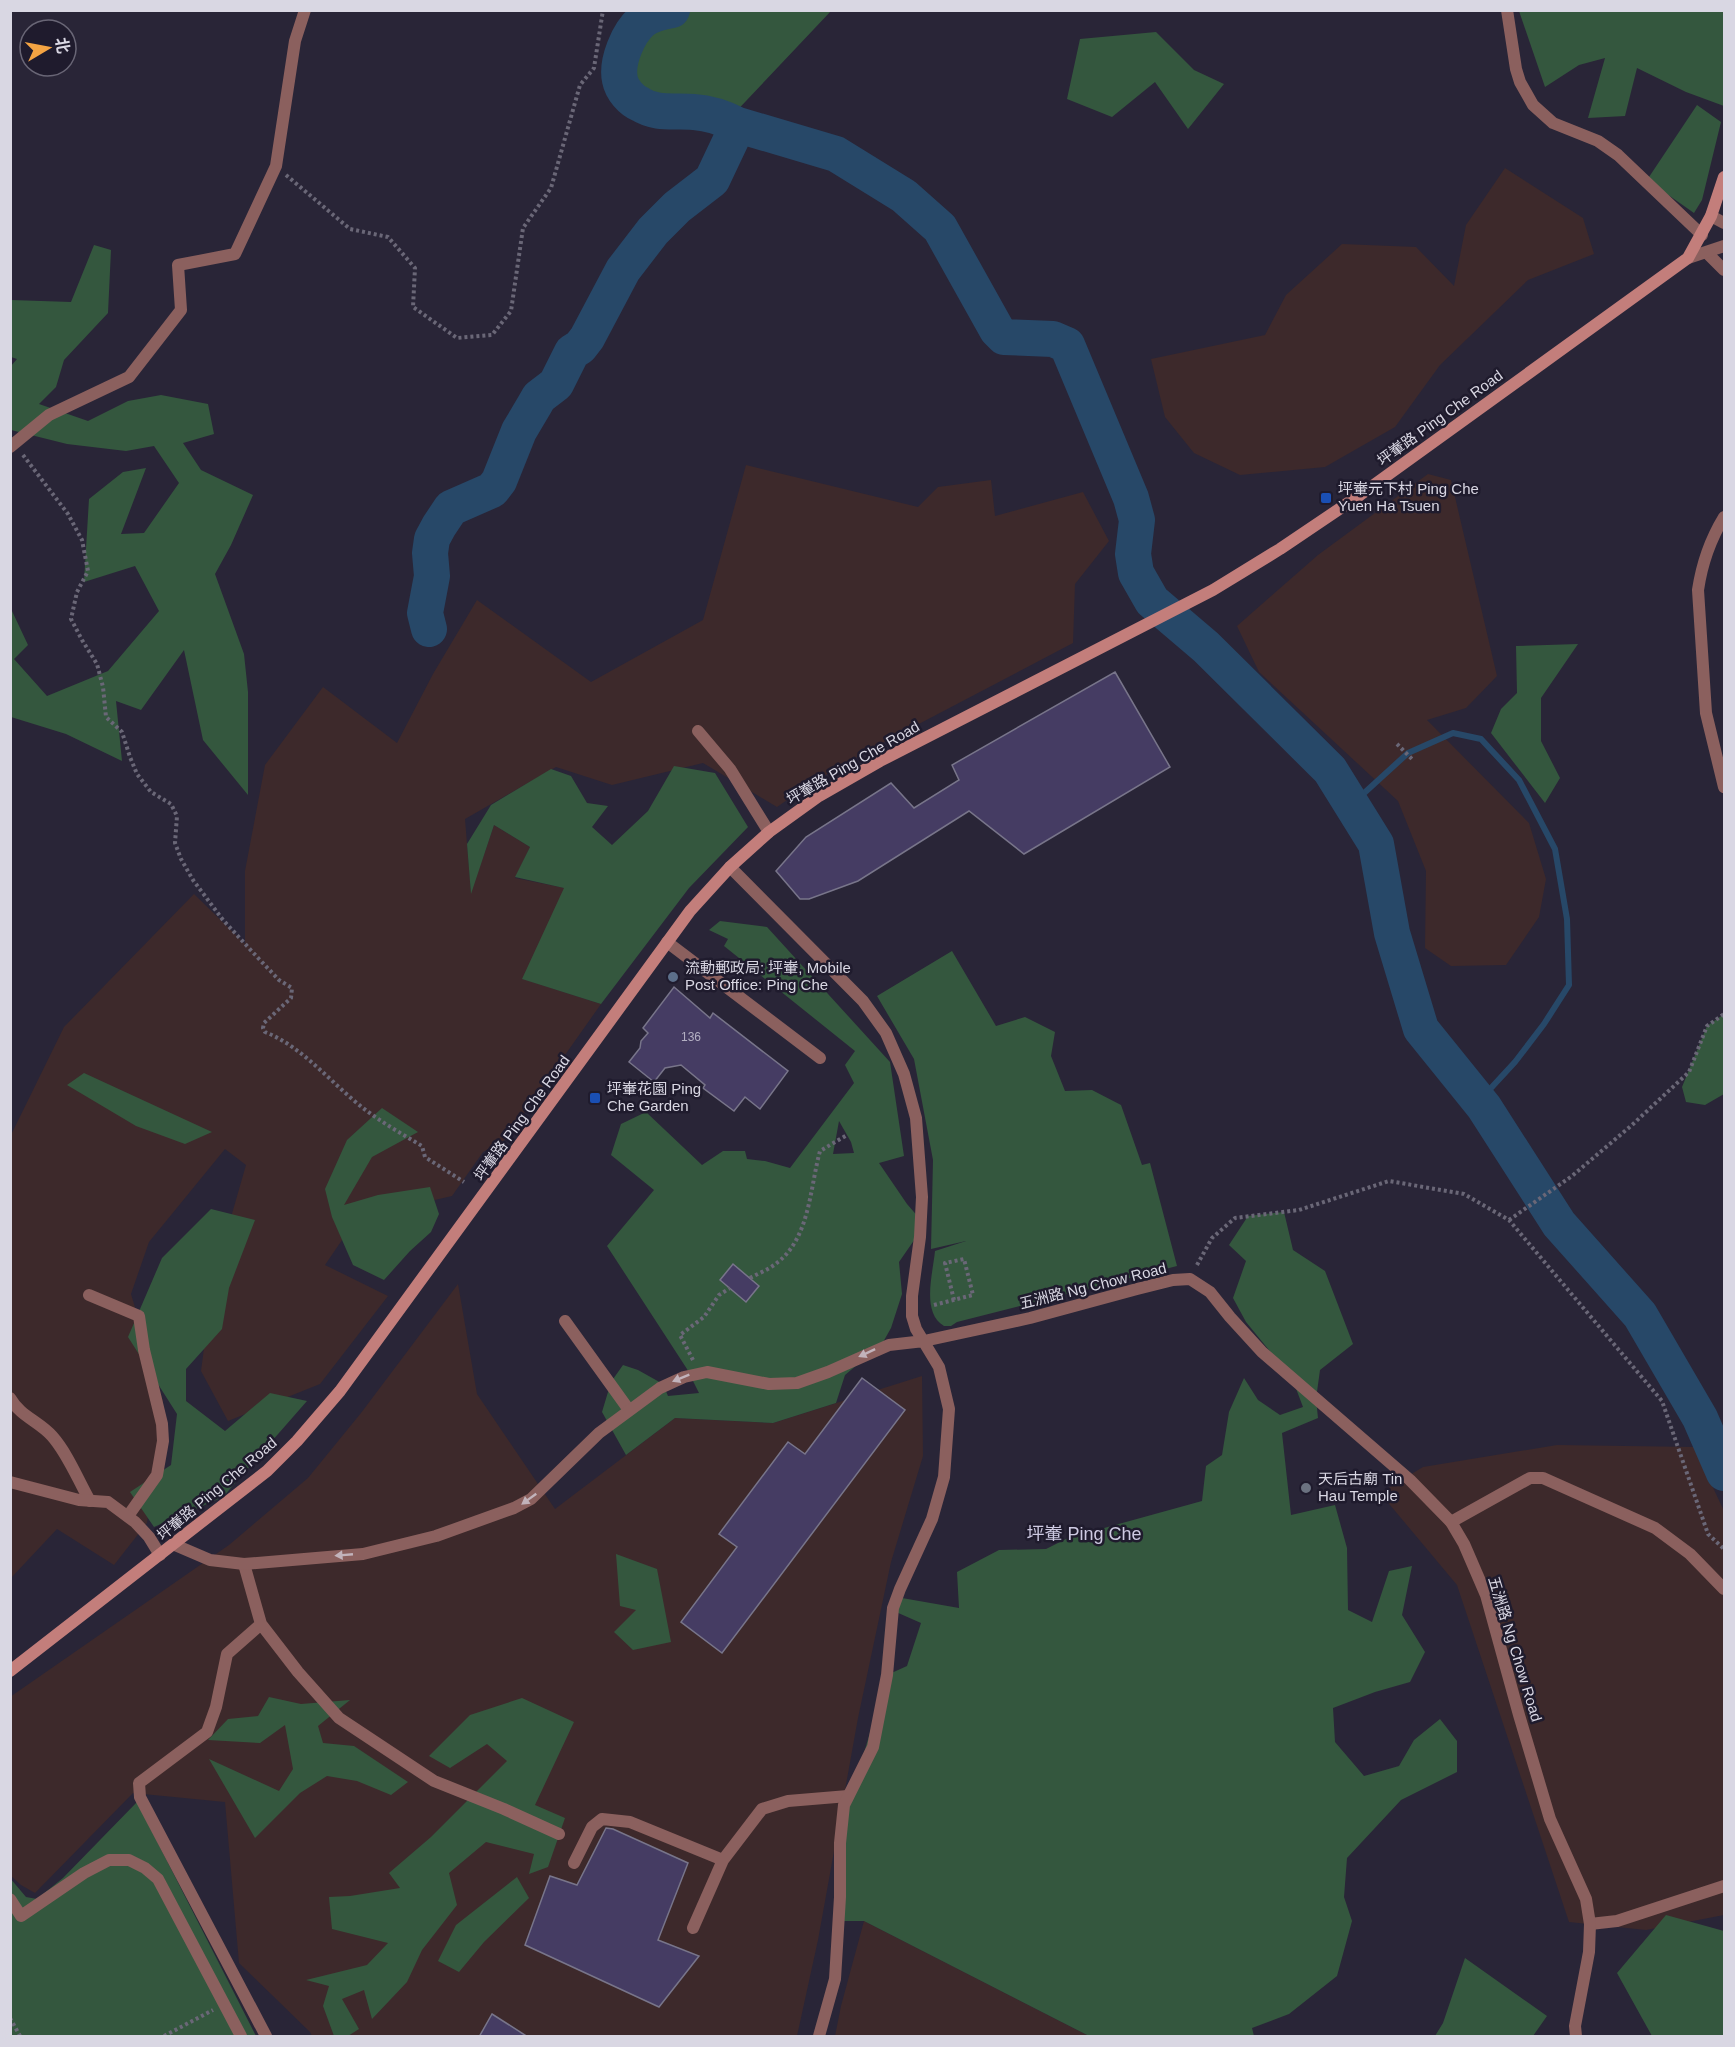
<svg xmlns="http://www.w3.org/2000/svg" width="1735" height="2047" font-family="Helvetica,'Noto Sans SC',sans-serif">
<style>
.industrial{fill:#3d292b}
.green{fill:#34573e;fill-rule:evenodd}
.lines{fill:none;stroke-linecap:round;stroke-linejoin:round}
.stream{stroke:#274868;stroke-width:6}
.river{stroke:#274868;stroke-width:36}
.building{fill:#453c63;stroke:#78758a;stroke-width:1.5}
.path{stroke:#6a6777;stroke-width:4;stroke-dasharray:3 3;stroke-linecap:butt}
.lane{stroke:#8b605e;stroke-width:12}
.street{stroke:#8b605e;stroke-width:12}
.secondary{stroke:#c37e7b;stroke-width:12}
.oneway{fill:#c2b3bb}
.transit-dot{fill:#1a4fb4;stroke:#1f1b2d;stroke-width:2}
.service-dot{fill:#5c6f8a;stroke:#1f1b2d;stroke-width:2}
.worship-dot{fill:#6b7280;stroke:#1f1b2d;stroke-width:2}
.labels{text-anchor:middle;stroke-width:5;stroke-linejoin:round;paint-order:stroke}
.number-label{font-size:12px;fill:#b4b0c3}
.street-label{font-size:15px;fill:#d9d7e3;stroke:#1f1b2d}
.poi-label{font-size:15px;fill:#d9d7e3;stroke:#1f1b2d;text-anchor:start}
.quarter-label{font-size:18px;fill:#cecae2;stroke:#1f1b2d}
</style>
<rect width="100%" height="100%" fill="#292537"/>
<path class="industrial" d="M1505,168L1583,218L1594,254L1528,280L1440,365L1395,427L1325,467L1240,475L1194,453L1165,417L1151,359L1265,335L1286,295L1342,244L1416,247L1454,286L1466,225Z
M746,465L918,507L938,487L991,480L995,516L1083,492L1109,541L1075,584L1073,643L873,748L810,784L777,807L703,763L612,785L556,767L465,819L471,892L494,825L530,847L515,878L565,888L523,979L601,1004L505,1140L483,1152L452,1196L357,1218L325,1265L388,1296L320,1384L228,1421L201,1371L213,1280L246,1165L225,1149L149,1242L131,1294L163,1401L147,1523L114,1565L57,1529L11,1578L10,1137L64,1027L194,894L245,944V871L265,765L323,687L397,743L433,674L477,600L591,682L703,620Z
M1428,474L1451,480L1497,676L1466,708L1427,720L1529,823L1546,879L1539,917L1506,965L1451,966L1425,948L1426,871L1398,801L1259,672L1237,626L1318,555Z
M458,1284L477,1394L555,1509L675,1418L773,1423L922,1376L923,1456L891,1562L858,1718L818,1940L797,2036H312L310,2032L239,1963L225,1802L133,1793L35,1893L21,1885L11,1876L10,1697L229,1545L308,1478L361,1413Z
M1557,1445L1694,1447L1724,1511V1915L1646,1930L1569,1922L1457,1585L1380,1493L1423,1467Z
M864,1921L1089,2036H835L841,2006Z"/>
<path class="green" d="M672,11V10L831,11L728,120L697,112H655L636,102L622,87L619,72L627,42L634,31L648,17Z
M1519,11H1724V106L1686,92L1637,68L1625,116L1588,118L1605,58L1579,65L1545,87Z
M1156,32L1194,70L1224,84L1188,129L1155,82L1112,117L1067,99L1080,39Z
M1697,105L1721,122L1702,200L1694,213L1647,180Z
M94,245L111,250L108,313L64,360L56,387L39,404L88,421L128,401L161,395L208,404L214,434L183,443L201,470L253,495L231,545L215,574L244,654L248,692V795L203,740L184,650L141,710L116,701L122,761L66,734L11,717V611H12L28,645L14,659L47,696L108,671L159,611L135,566L84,582L89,499L123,472L146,468L121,534L144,533L179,483L154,446L126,451L67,444L11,430V366L17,359L11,357V300L71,302Z
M1578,644L1541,698V741L1560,778L1545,803L1491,733L1501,709L1517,693L1516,646Z
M674,766L715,773L748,827L689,888L601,1004L522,979L564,888L515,877L530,847L494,825L471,894L467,844L491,805L551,769L571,776L587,803L608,806L592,827L612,845L648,811Z
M720,921L767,927L890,1062L904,1156L879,1163L907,1204L920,1219L917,1236L899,1262L902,1294L891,1328L882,1344L845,1375L836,1403L773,1423L675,1418L626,1455L602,1412L611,1382L623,1365L638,1370L663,1384L668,1396L699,1393L687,1369L607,1246L654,1190L611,1155L621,1124L646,1112L702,1165L723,1151H745L747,1159L765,1161L790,1168L854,1083L845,1065L855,1051L724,946L728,939L709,930ZM839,1121L851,1142L854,1153L833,1154Z
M952,951L996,1026L1025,1017L1055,1032L1051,1056L1065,1091L1092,1090L1121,1105L1142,1165L1150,1163L1177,1266L957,1322L951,1326H944C921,1313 933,1273 935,1251L966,1241L931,1249L933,1160L914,1059L877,996Z
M1724,1014V1094L1705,1105L1686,1102L1682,1087L1707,1026Z
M84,1073L212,1132L185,1144L136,1126L67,1085Z
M382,1108L418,1132L372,1157L344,1205L378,1195L430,1187L439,1214L431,1232L410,1251L384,1280L353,1265L332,1217L325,1189L347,1140Z
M211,1209L255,1220L229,1288L222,1329L186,1369V1401L225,1431L270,1393L307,1401L223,1497L154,1527L130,1492L171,1465L177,1414L128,1337L162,1258Z
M1284,1212L1293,1250L1325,1271L1353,1344L1320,1370L1316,1399L1318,1418L1282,1433L1291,1515L1335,1505L1347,1548L1348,1610L1372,1622L1389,1571L1412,1566L1402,1615L1425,1652L1410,1682L1375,1692L1333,1708L1335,1742L1364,1776L1399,1766L1414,1740L1440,1719L1457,1741V1772L1401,1800L1347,1858L1344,1897L1352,1921L1337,1976L1289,2014L1252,2028L1254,2036H1089L864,1921H839L843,1824L887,1675L907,1666L921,1623L896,1612L902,1598L959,1608L957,1572L999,1550L1046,1549L1068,1538L1202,1501L1206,1466L1222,1455L1229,1412L1244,1378L1258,1400L1280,1415L1303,1407L1292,1378L1246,1322L1233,1298L1246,1261L1229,1245L1248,1216Z
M616,1554L657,1569L671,1642L633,1650L614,1632L636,1610L620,1606Z
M269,1697L301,1704L350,1700L318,1726L323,1743L354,1746L408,1782L391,1795L357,1781L327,1776L300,1793L255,1838L209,1759L279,1791L293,1769L285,1725L260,1743L208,1740L228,1719L258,1716Z
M522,1698L574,1722L535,1805L565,1818L548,1867L529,1874L534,1854L486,1842L449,1873L457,1905L422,1950L407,1982L372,2019L364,1990L342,1999L359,2029L348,2036H334L323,2006L329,1986L306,1980L367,1965L388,1943L332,1929L329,1897L350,1896L400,1888L389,1873L431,1837L507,1761L487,1744L450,1768L429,1756L470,1715Z
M137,1802L256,2036H11L10,1878L26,1897L37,1899L63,1878Z
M517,1877L529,1898L484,1942L459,1972L438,1961L456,1925Z
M1666,1915L1724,1931V2036H1652L1617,1973Z
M1465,1958L1547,2016L1533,2036H1435L1443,2023Z"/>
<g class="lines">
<path class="stream" d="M1351,805L1408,753L1453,733L1481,739L1519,780L1555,849L1567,919L1569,985L1544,1024L1515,1062L1479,1101"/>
<path class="river" d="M738,125L836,154L904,196L940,228L997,330L1004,337L1053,339L1067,345L1131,498L1137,520L1133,554L1136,573L1152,601L1206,647L1330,770L1376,844L1392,933L1421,1029L1484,1107L1559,1224L1640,1315L1700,1418L1724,1473
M429,629L425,613L432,576L430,553L432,539L439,526L451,508L492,490L499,481L519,431L535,404L539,397L556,384L572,352L580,347L587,338L623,270L653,231L677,207L712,180L738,125C724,118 709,113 694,112C675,110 657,115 640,104C631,100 622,90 620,80C616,62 628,33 642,21C651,14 661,12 672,10"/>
</g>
<path class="building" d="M1115,672L1170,767L1024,854L969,811L858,881L809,899H800L776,871L806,837L891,783L914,808L959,780L952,765Z
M674,987L710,1018L713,1013L788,1071L760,1109L745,1097L734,1111L703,1088L705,1085L681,1065L665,1068L654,1082L629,1062L640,1048L641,1041L648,1033L643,1028Z
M733,1264L759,1286L746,1302L720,1280Z
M862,1378L905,1410L722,1653L681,1622L737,1547L719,1534L788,1442L805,1454Z
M606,1828L613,1829L688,1863L658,1940L699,1956L659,2007L525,1945L550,1876L577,1885Z
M492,2014L528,2037H479Z"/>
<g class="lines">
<path class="path" d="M286,175L350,229L388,237L415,268L413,307L457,338L492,335L511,311L523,228L551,188L580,85L594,68L603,10
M23,455L68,514L82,540L88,571L77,592L71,619L82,640L97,664L103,687L106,717L122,732L130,757L137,774L151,792L171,804L177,816L175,843L181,859L193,880L223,920L259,959L279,980L292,988L291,998L264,1023L263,1028L265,1032C303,1047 331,1083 363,1108C381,1122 402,1134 422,1146L425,1157L464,1182
M1397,744L1413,760
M1509,1220L1572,1176L1632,1125L1689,1072L1707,1026L1724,1014
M1197,1265L1212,1238L1235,1218L1299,1210L1389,1181L1464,1194L1509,1220L1662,1401L1708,1534L1724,1549
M750,1278C759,1273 770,1269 778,1262C810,1237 810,1187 820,1151L847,1135
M934,1305L973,1295L964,1259L945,1263L954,1300
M693,1360L680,1335L704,1317L719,1295L730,1288
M10,2018L20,2036
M164,2036L213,2010"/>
<path class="lane" d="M1507,10L1516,69L1520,82L1533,105L1553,123L1598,141L1618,155L1702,235
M1707,253L1724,270
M1724,517C1710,540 1702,563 1698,590L1706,713L1724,787
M698,731L730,769L769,832
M667,942L820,1058
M89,1295L139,1316L144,1350L162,1424L163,1441L157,1475L128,1516
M565,1321L629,1410
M10,1398C20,1416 40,1422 52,1436C68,1454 78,1480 90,1501
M1451,1522L1530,1478H1543L1655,1528L1690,1554L1724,1589
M244,1564L261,1624L298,1672L339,1718L434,1781L504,1809L559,1834
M261,1624L227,1654L216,1707L207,1732L139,1783L140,1797L266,2036
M574,1863L592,1827L602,1819L630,1822L723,1860
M10,1899L21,1916L84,1873L109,1860H129L145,1868L158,1879L241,2036
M1590,1924L1617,1921L1724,1886
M693,1928L723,1860L762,1809L788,1801L848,1796"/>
<path class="street" d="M1711,216L1724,223
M1688,258L1724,246
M10,447L49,415L129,377L181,310L178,265L235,254L276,166L295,41L305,10
M730,867L863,1001L886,1033L904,1074L916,1118L922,1197L920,1237L912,1296V1316L916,1329L939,1367L949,1409L944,1477L932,1519L900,1589L893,1608L887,1675L873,1747L844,1805L840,1843V1897L835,1979L819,2036
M10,1482L79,1500L108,1502L135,1522L149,1537L160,1555
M175,1545L210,1560L244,1564L363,1554L436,1536L514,1508L531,1499L599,1433L660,1388L684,1377L707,1372L769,1384L797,1383L828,1372L889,1345L924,1341L1030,1318L1137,1289L1173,1280L1190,1279L1210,1292L1230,1317L1262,1352L1410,1480L1451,1522L1464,1544L1486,1595L1519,1715L1550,1819L1586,1899L1590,1924L1589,1952L1575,2026L1576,2036"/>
<path class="secondary" d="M10,1671L267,1471L297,1441L340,1391L690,911L730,867L769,832L819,796L880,761L1213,590L1280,549L1360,495L1688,258L1711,216L1724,177"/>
</g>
<defs><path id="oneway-solid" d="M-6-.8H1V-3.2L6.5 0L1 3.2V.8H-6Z" transform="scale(1.5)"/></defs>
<g class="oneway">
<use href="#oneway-solid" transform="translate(867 1353) rotate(155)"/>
<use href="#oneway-solid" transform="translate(681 1378) rotate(158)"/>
<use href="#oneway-solid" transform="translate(529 1499) rotate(144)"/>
<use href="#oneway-solid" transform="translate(344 1555) rotate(175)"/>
</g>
<g class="transit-dot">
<rect x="1320" y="492" width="12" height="12" rx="3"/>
<rect x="589" y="1092" width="12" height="12" rx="3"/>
</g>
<circle class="service-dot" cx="673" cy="977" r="6"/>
<circle class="worship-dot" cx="1306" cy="1488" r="6"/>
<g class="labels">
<g class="number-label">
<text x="691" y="1041">136</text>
</g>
<g class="street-label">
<text transform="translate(1440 418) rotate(-36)" y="5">坪輋路 Ping Che Road</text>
<text transform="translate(853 763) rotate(-30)" y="5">坪輋路 Ping Che Road</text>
<text transform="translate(522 1118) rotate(-54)" y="5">坪輋路 Ping Che Road</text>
<text transform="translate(1093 1286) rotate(-14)" y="5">五洲路 Ng Chow Road</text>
<text transform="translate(217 1489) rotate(-40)" y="5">坪輋路 Ping Che Road</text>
<text transform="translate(1515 1649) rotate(73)" y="5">五洲路 Ng Chow Road</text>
</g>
<g class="poi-label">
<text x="1338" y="494">坪輋元下村 Ping Che<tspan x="1338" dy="17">Yuen Ha Tsuen</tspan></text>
<text x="685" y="973">流動郵政局: 坪輋, Mobile<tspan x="685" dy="17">Post Office: Ping Che</tspan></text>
<text x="607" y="1094">坪輋花園 Ping<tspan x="607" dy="17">Che Garden</tspan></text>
<text x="1318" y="1484">天后古廟 Tin<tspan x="1318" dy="17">Hau Temple</tspan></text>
</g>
<g class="quarter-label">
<text x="1084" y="1540">坪輋 Ping Che</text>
</g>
</g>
<rect width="1735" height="2047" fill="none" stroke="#d9d7e3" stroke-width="24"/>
<g transform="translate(48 48) rotate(80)"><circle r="28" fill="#1f1b2d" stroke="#696676" stroke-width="1.5"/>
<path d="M0-4.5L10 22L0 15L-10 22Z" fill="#f4a443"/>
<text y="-9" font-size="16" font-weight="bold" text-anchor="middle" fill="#d9d7e3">北</text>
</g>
</svg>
